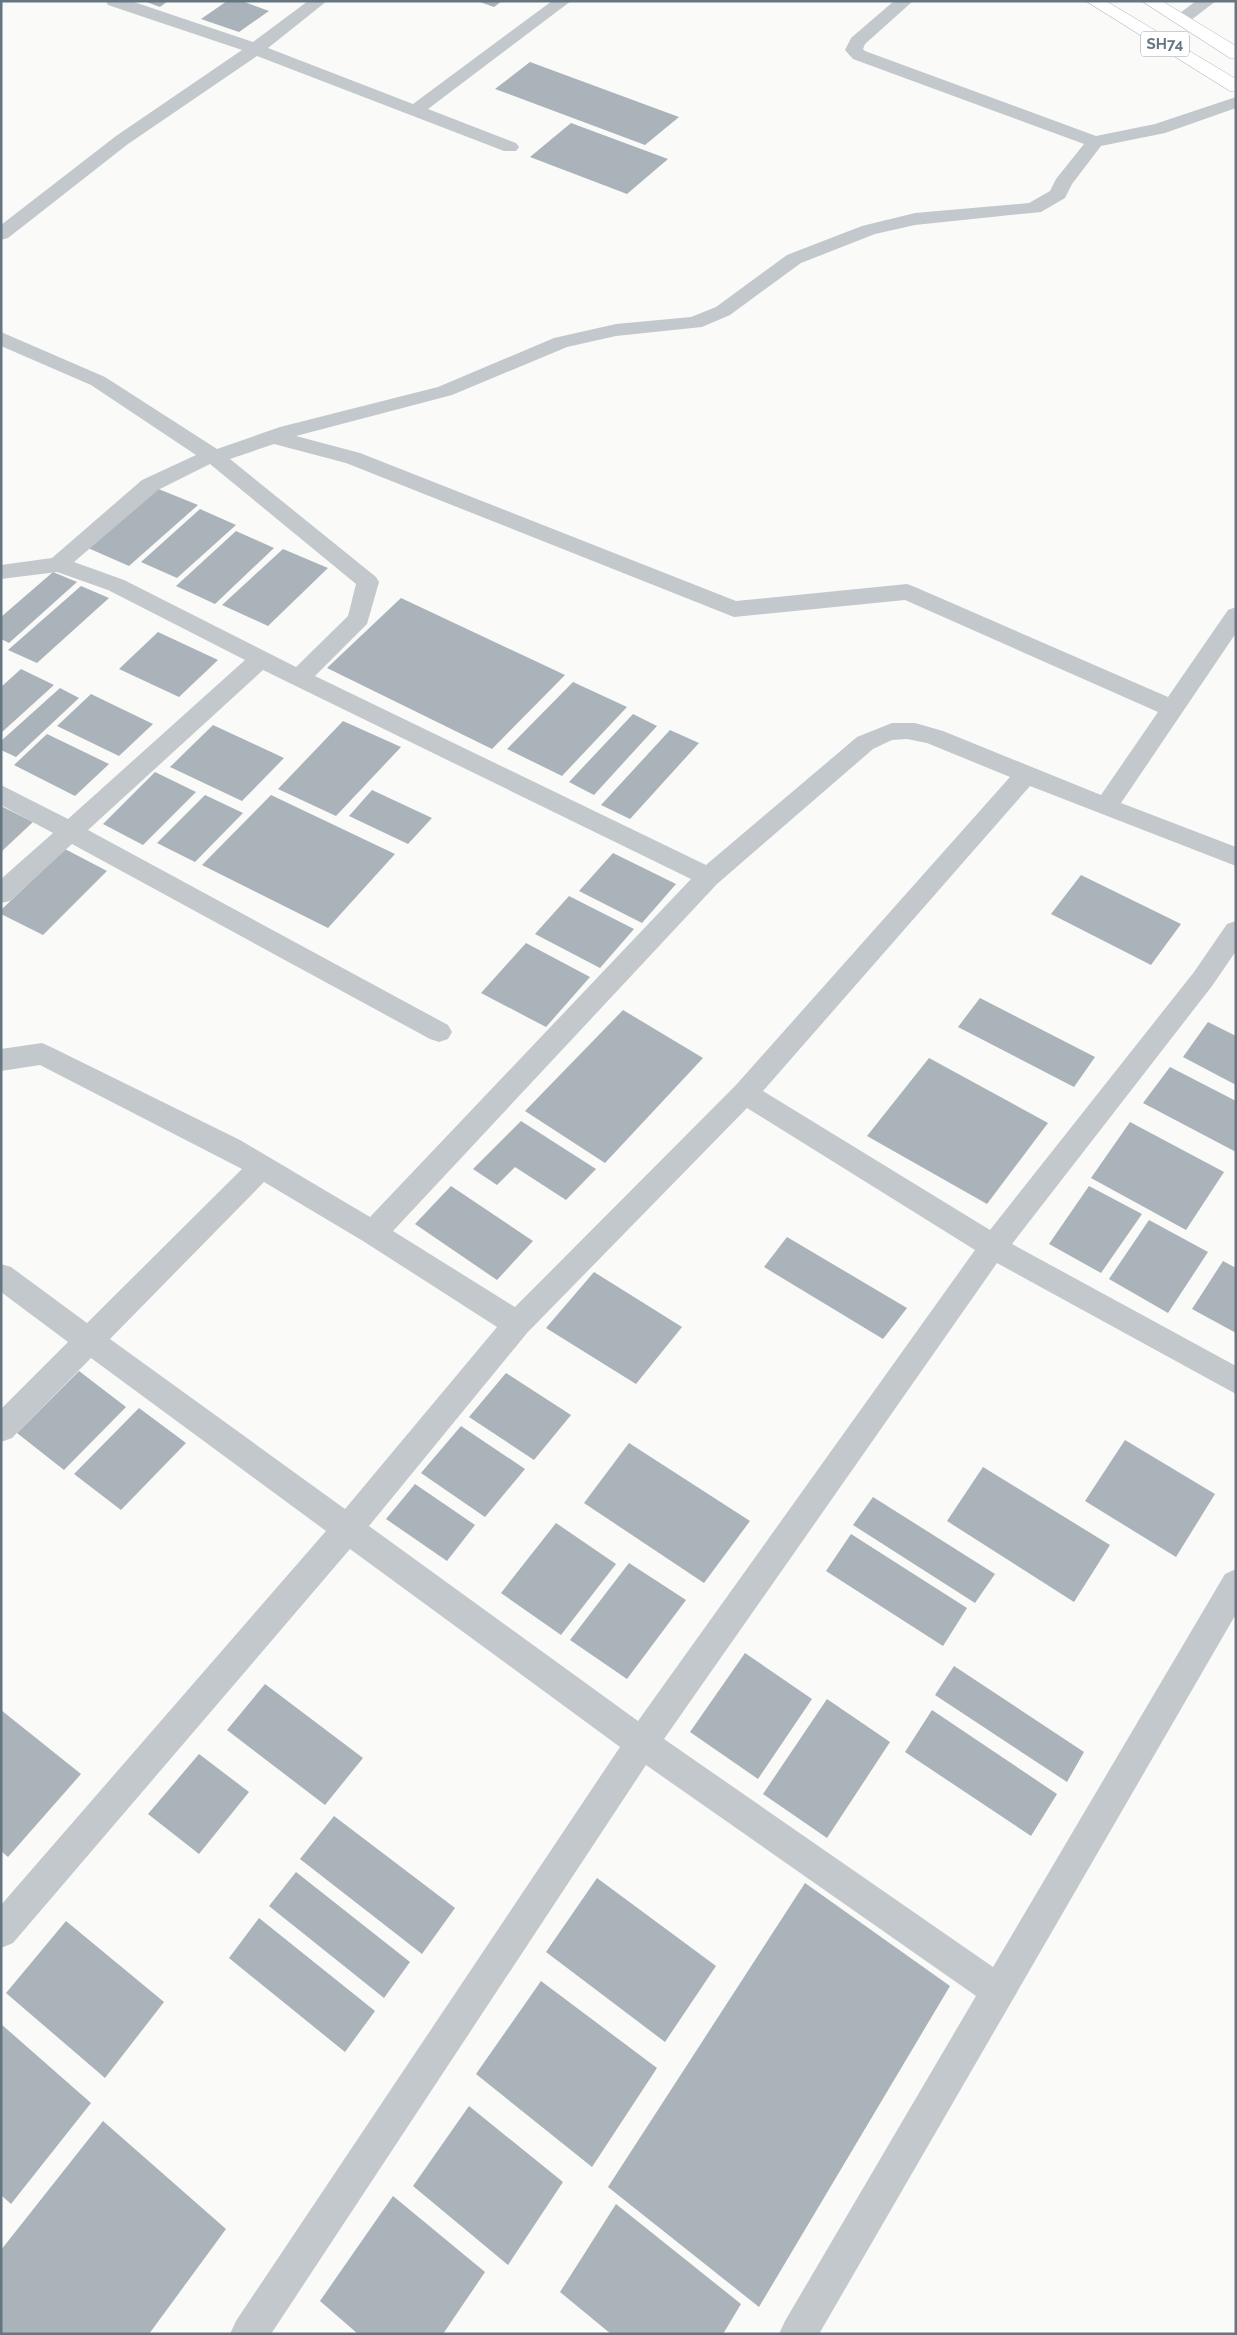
<svg xmlns="http://www.w3.org/2000/svg" width="1237" height="2335" font-family="Raleway,sans-serif">
<style>
.building{fill:#aab3b9}
.lines{fill:none;stroke-linecap:round;stroke-linejoin:round}
.major-casing{stroke:#b5babe;stroke-width:1}
.minor{fill:#c3c8cc;fill-rule:evenodd}
.major{fill:#fff;fill-rule:evenodd}
.labels{text-anchor:middle;stroke-width:5;stroke-linejoin:round;paint-order:stroke}
.shield{fill:#fff;stroke:#939fa8;stroke-width:1}
.shield-label{font-size:15px;font-weight:bold;fill:#657683}
</style>
<rect width="100%" height="100%" fill="#fafaf8"/>
<path class="building" d="M144,1H168L160,7Z
M227,1H242L269,11L239,32L201,19Z
M477,1H502L494,7Z
M530,62L679,117L645,145L495,89Z
M571,123L668,159L627,194L530,157Z
M156,488L198,505L129,566L88,548Z
M200,509L236,525L177,578L141,562Z
M236,531L274,548L215,604L176,586Z
M283,549L328,568L268,626L222,605Z
M53,572L77,582L9,643L1,639V617Z
M81,586L109,598L37,663L8,650Z
M401,598L531,659L565,675L492,749L327,668Z
M158,632L218,660L179,697L119,669Z
M21,669L54,685L1,733V687Z
M573,682L627,707L562,776L507,749Z
M60,688L79,698L16,757L1,750V741Z
M91,694L153,724L119,756L57,726Z
M633,714L657,726L594,795L569,782Z
M343,721L401,747L336,816L278,789Z
M213,725L284,758L242,801L170,767Z
M670,730L699,743L630,819L601,805Z
M47,734L109,764L75,796L14,765Z
M155,772L196,792L143,845L103,824Z
M372,790L432,818L408,844L349,816Z
M205,795L243,813L195,862L157,843Z
M271,795L395,854L328,928L202,865Z
M1,806L33,822L1,852Z
M65,849L107,871L43,935L1,914V910Z
M613,853L676,884L642,923L579,891Z
M1081,875L1181,924L1151,965L1051,914Z
M569,896L634,929L600,968L535,934Z
M526,943L590,977L546,1027L481,993Z
M980,998L1095,1057L1074,1087L958,1027Z
M623,1010L703,1058L605,1163L525,1111Z
M1208,1022L1236,1036V1085L1183,1057Z
M929,1058L1048,1123L987,1204L867,1136Z
M1170,1067L1236,1101V1152L1143,1103Z
M521,1121L596,1169L566,1200L515,1167L497,1185L473,1169Z
M1130,1122L1224,1172L1186,1230L1091,1178Z
M451,1186L533,1241L497,1280L415,1224Z
M1089,1186L1142,1214L1101,1273L1049,1244Z
M1149,1220L1208,1252L1168,1313L1109,1279Z
M787,1237L907,1308L883,1339L764,1267Z
M1223,1261L1236,1268V1333L1192,1309Z
M594,1272L682,1327L636,1384L546,1328Z
M79,1371L126,1407L64,1470L17,1433Z
M506,1373L571,1415L534,1460L469,1417Z
M139,1408L186,1443L121,1510L74,1474Z
M461,1426L525,1469L485,1517L421,1473Z
M1125,1440L1215,1494L1176,1557L1085,1501Z
M629,1443L750,1521L704,1583L584,1503Z
M983,1467L1110,1545L1074,1602L947,1521Z
M415,1484L475,1525L447,1561L386,1519Z
M873,1497L995,1574L975,1603L853,1525Z
M556,1523L616,1564L561,1635L501,1593Z
M851,1534L967,1608L943,1646L826,1571Z
M629,1563L686,1600L627,1679L570,1640Z
M745,1653L812,1699L758,1779L690,1732Z
M954,1666L1084,1752L1067,1782L935,1695Z
M265,1684L363,1758L325,1805L227,1730Z
M827,1699L890,1742L827,1838L763,1794Z
M1,1710L81,1774L8,1857L1,1851Z
M932,1710L1057,1794L1031,1836L905,1752Z
M199,1754L249,1792L199,1854L148,1814Z
M334,1816L455,1908L422,1954L300,1859Z
M296,1872L410,1962L384,1998L269,1906Z
M597,1878L716,1966L665,2042L546,1952Z
M805,1883L950,1986L759,2307L608,2187Z
M259,1918L375,2011L345,2052L229,1958Z
M66,1921L164,2002L105,2078L6,1993Z
M541,1981L657,2068L592,2167L476,2074Z
M1,2024L91,2103L11,2204L1,2195Z
M469,2106L563,2182L508,2265L413,2186Z
M103,2121L226,2229L149,2334H1V2250Z
M393,2196L485,2272L443,2334H358L320,2301Z
M616,2204L741,2304L723,2334H611L560,2292Z"/>
<g class="lines">
<g class="major-casing">
<path id="major" d="M1086,1H1106L1236,79V92L1230,91Z
M1142,1H1162L1236,46V59L1230,58Z"/>
</g>
<path class="minor" d="M106,1H131L253,42L308,1H327L268,48L413,104L552,1H571L428,109L516,143L519,147L516,151H504L257,56L128,144L8,238L1,240V225L116,136L242,50L108,5Z
M894,1H913L865,44L863,49L865,51L1096,136L1155,124L1236,97V108L1165,133L1101,146L1072,184L1065,198L1041,212L915,225L875,234L801,263L730,315L702,327L616,336L567,347L452,395L296,436L360,453L736,601L907,584L915,587L1168,697L1228,610L1236,607V633L1121,803L1236,847V866L1030,786L763,1091L990,1230L1194,972L1227,924L1236,921V951L1212,986L1012,1244L1236,1366V1394L997,1263L664,1739L993,1967L1225,1574L1236,1569V1614L819,2334H779L785,2321L976,1996L646,1765L271,2334H230L236,2321L620,1747L350,1549L13,1943L1,1948V1905L326,1531L91,1358L12,1438L1,1442V1409L68,1342L1,1292V1264L11,1267L87,1323L242,1169L40,1065L1,1071V1049L42,1043L51,1047L240,1140L370,1217L691,879L263,670L88,830L448,1025L452,1032L448,1039L439,1042L430,1039L72,844L10,901L1,903V879L53,833L1,805V785L68,819L245,660L108,590L57,572L1,579V565L52,558L142,480L196,455L91,385L1,346V332L105,377L217,449L280,427L438,387L554,338L616,324L691,317L716,307L787,255L862,226L915,213L1029,203L1050,191L1056,179L1084,144L853,59L845,50L851,38ZM274,444L346,463L734,617L905,600L1158,712L1101,795L943,731L915,723H892L857,737L706,865L315,676L367,624L379,582L376,577L230,459ZM210,464L356,584L348,616L296,667L124,580L74,562L158,490ZM907,739L927,743L1010,777L736,1085L515,1307L393,1231L717,884L873,749L892,740ZM747,1108L975,1250L638,1721L369,1526L527,1333ZM264,1182L363,1241L497,1327L345,1509L110,1339Z
M1196,1H1216L1187,23H1175L1172,19Z"/>
<use href="#major" class="major"/>
</g>
<g class="labels">
<rect class="shield" x="1141" y="31.5" width="48" height="25" rx="4"/>
<g class="shield-label">
<text x="1165" y="49">SH74</text>
</g>
</g>
<rect width="1237" height="2335" fill="none" stroke="#657683" stroke-width="5"/>
</svg>
